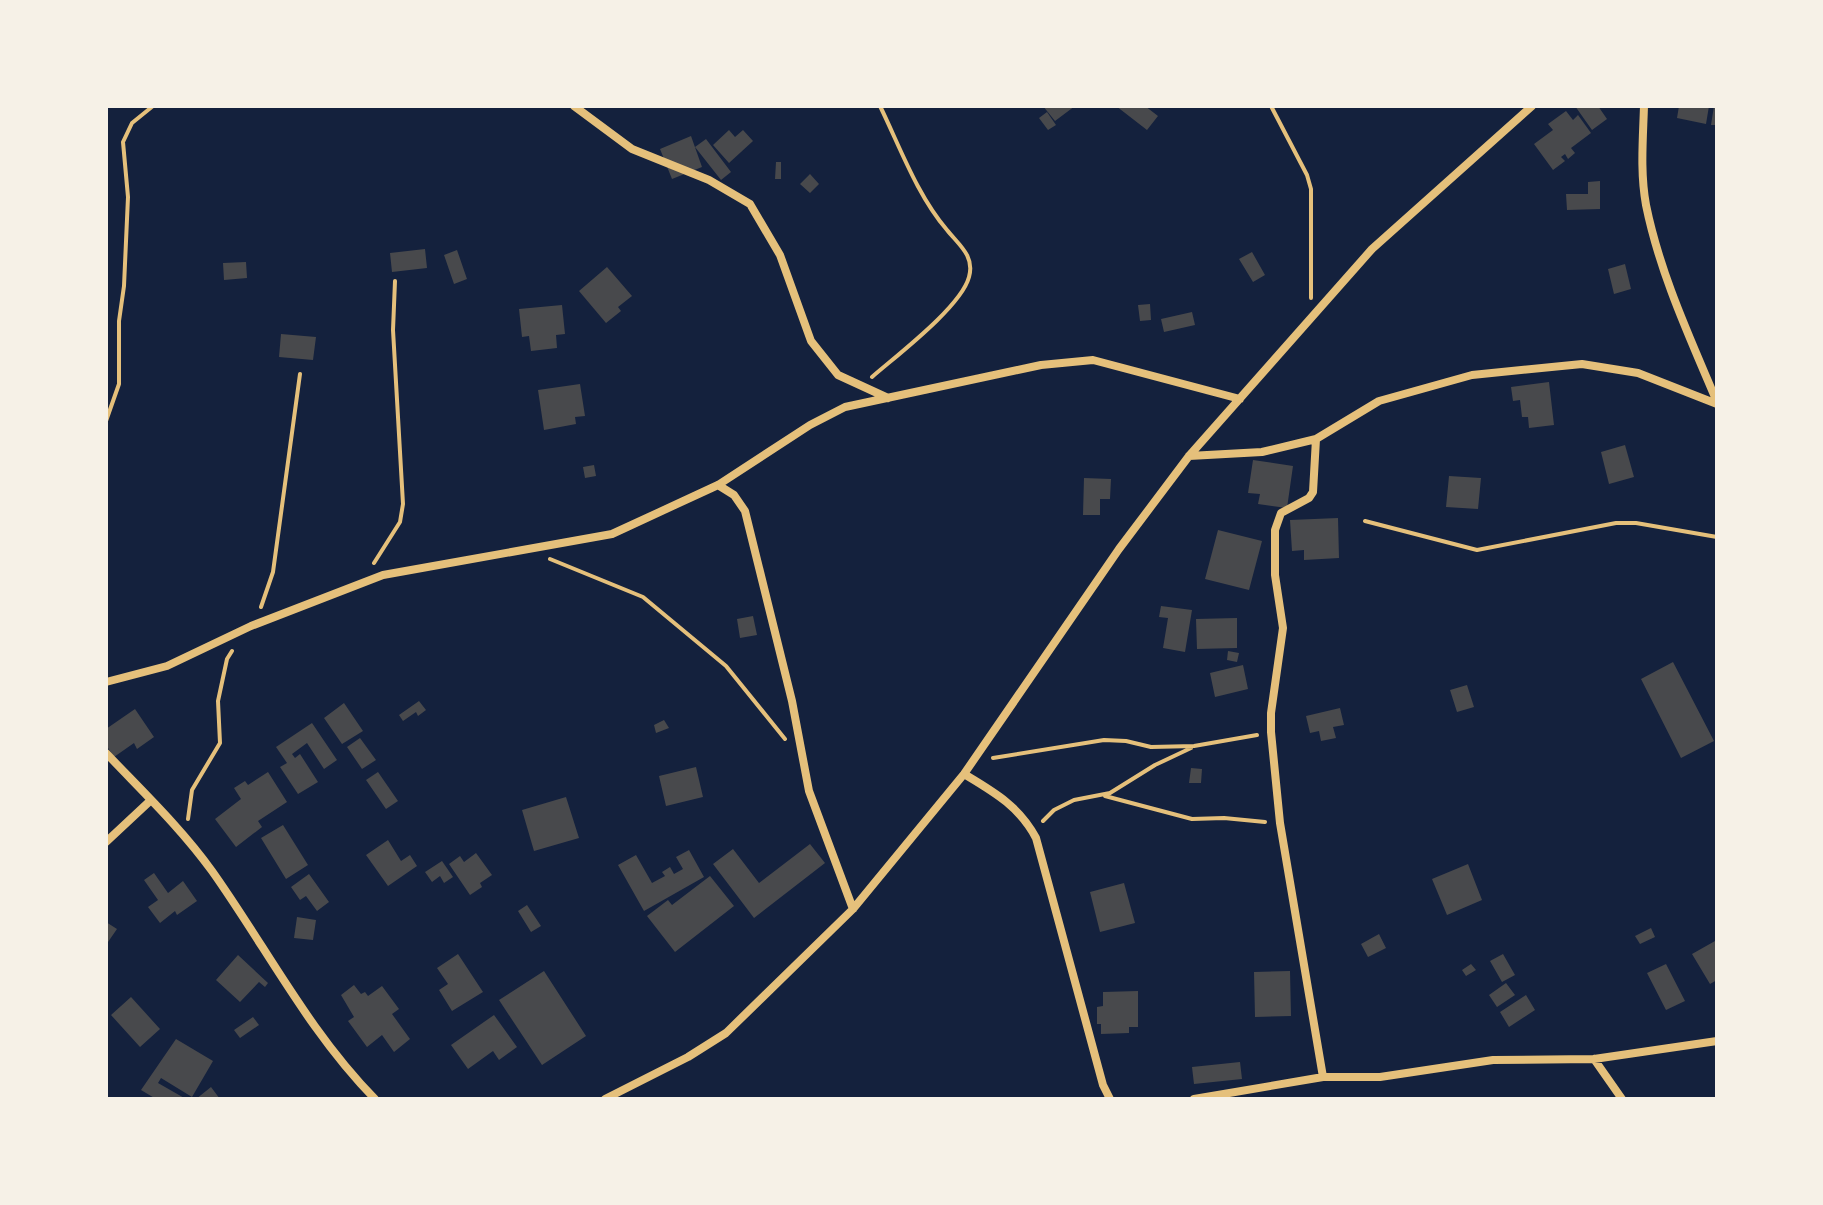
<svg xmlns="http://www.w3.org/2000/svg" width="1823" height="1205" font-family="Ubuntu,sans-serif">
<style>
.building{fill:#48494c}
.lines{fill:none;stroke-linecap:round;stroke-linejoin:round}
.path{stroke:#e5c07b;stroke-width:4}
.minor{stroke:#e5c07b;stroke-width:8}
</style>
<rect width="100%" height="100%" fill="#14213d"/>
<path class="building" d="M1043,106H1075L1055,121Z
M1116,106H1145L1158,116L1147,130Z
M1575,106H1598L1607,119L1592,130Z
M1679,106H1709L1706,124L1677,118Z
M1714,106H1717V125H1711Z
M1566,111L1573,120L1578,115L1591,133L1571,148L1575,153L1568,159L1565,154L1561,157L1565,161L1553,170L1534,144L1553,130L1548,124Z
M1047,112L1056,125L1048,130L1039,118Z
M729,130L735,137L743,130L753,141L729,163L713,145Z
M691,136L702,167L672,179L660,149Z
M706,139L731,172L721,180L695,147Z
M776,162H781V179H775Z
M810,174L819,184L810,193L800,184Z
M1600,181V209L1567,210L1566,194H1588V182Z
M425,249L427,268L392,272L390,253Z
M457,250L467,279L454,284L444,255Z
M1252,252L1265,275L1253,282L1239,259Z
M246,262L247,278L224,280L223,263Z
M1625,264L1631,289L1614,294L1608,269Z
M607,267L632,296L618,307L621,311L606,323L579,291Z
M1150,304L1151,320L1140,321L1138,305Z
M562,305L565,334L556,335L557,348L531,351L529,336L522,337L519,309Z
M1192,312L1195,325L1164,332L1161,319Z
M281,334L316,337L313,360L279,357Z
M1549,382L1554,425L1529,428L1528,417H1522L1520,400L1513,401L1511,387Z
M580,384L585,416L575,417L576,424L544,430L538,390Z
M1625,445L1634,477L1609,484L1601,452Z
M1253,460L1293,466L1287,508L1258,504L1260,494L1248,493Z
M594,465L596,476L585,478L583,467Z
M1449,476L1481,478L1478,509L1446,507Z
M1084,478L1111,479L1110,499H1100V515H1083Z
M1338,518L1339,558L1304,560V550L1292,551L1290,520Z
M1218,530L1262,541L1249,590L1205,579Z
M1161,606L1192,610L1185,652L1163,648L1168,618L1159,617Z
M753,616L757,635L740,638L737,619Z
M1237,618V648L1197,649L1196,619Z
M1228,651L1239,653L1237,662L1227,660Z
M1673,662L1714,741L1681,758L1641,679Z
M1243,665L1248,689L1215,697L1210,673Z
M1467,685L1474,707L1457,712L1450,690Z
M419,701L426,710L418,716L416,712L403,721L399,715Z
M344,703L363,731L342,744L324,718Z
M1340,708L1344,725L1333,727L1336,738L1321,741L1319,731L1310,733L1306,716Z
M135,709L154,737L137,749L134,743L114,757L106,745V729Z
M664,720L669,728L656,733L654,725Z
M312,723L337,760L324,769L307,743L292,754L295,758L300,754L318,782L298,794L280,767L287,763L276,747Z
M360,738L376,760L362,769L347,747Z
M696,767L703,797L666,806L659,776Z
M1191,768L1202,769L1201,783H1189Z
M268,772L287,802L258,821L262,827L236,847L215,819L241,799L234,788L245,781L248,785Z
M378,772L398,801L386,809L366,780Z
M566,797L579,838L534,851L522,810Z
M283,825L308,865L286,879L261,838Z
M388,840L401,861L410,855L417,866L388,886L366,855Z
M810,844L825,863L754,918L713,864L733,849L759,883Z
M689,850L704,877L644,911L618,865L636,855L652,883L665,876L662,872L670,867L674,874L683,869L676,857Z
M476,853L492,875L480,883L482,887L470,895L449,864L460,856L464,862Z
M442,861L453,877L444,883L440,876L432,882L425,872Z
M1468,864L1482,900L1447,915L1432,879Z
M154,873L168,893L183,881L197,901L177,915L175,911L160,923L148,907L158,900L144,880Z
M309,874L329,902L317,911L306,896L300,900L291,887Z
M710,876L734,906L675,952L647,916L668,900L672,905Z
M1124,883L1135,923L1100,932L1090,892Z
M527,905L541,926L531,932L518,911Z
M297,917L316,920L313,940L294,938Z
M106,922L117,929L108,942L106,941Z
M1651,928L1655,937L1640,944L1635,936Z
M1379,934L1386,948L1368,957L1361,944Z
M1715,941L1717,980L1710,984L1692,954Z
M458,954L483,992L452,1011L439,990L448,984L437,968Z
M1503,954L1515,975L1502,982L1490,961Z
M238,955L268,983L265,987L259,982L240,1002L216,980Z
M1471,964L1476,970L1466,976L1462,970Z
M1666,964L1685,1001L1666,1010L1647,973Z
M544,971L586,1036L542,1065L499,1000Z
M1290,971L1291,1016L1255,1017L1254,972Z
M1506,983L1515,995L1497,1007L1489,995Z
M354,985L361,994L365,992L368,996L382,986L399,1009L392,1014L410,1039L394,1052L382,1035L367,1047L348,1021L354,1017L341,995Z
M1138,991V1027H1129V1033L1101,1034V1024H1097V1007L1103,1006V992Z
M1526,995L1535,1010L1509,1027L1500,1012Z
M131,997L160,1029L140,1047L111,1015Z
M494,1015L517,1047L499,1060L493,1051L468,1069L451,1045Z
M253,1017L259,1025L240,1038L234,1030Z
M176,1039L213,1061L192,1097L161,1078L158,1083L186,1099H156L141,1090Z
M1240,1062L1242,1079L1194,1084L1192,1067Z
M211,1087L220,1099H196Z"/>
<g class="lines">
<path class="path" d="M1271,106L1307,175L1311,189V298
M872,377C896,356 961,307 969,277C975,256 959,245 947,230C917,195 900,147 880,106
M106,421L119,384V321L124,286L128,197L123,142L132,123L153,106
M1365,521L1477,550L1616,523H1636L1717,537
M550,559L643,597L726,666L785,739
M374,563L400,522L403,504L393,330L395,281
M261,607L273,572L300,374
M993,758L1104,740L1126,741L1151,747L1194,746L1257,735
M1105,796L1192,819L1224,818L1265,822
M188,819L192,790L220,743L218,701L227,659L232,651
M1043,821L1054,810L1074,800L1110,793L1155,765L1191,748"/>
<path class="minor" d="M574,106L632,149L709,180L750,204L780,255L811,341L838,375L888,398
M1644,106C1643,139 1640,172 1646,205C1660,274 1690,338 1717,402
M1316,439L1313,492L1309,498L1281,513L1275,530V575L1283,628L1271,713V732L1280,823L1323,1077
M1189,456L1262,452L1316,439L1379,401L1472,375L1582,364L1638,373L1717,404
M718,485L734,495L745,511L792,701L809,791L853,909
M106,682L167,666L251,626L383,575L612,534L718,485L810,425L845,407L1041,365L1093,360L1240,399
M106,753C142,791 181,828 212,871C266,947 309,1032 375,1099
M964,774C994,792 1019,806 1036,838L1103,1085L1110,1099
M106,842L151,800
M1594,1059L1622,1099
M605,1099L688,1057L726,1033L853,909L964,774L1119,549L1189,456L1372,249L1532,106
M1194,1099L1323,1077H1380L1493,1060L1594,1059L1717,1041"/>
</g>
<rect width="1823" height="1205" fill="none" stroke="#f6f1e7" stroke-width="216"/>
</svg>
